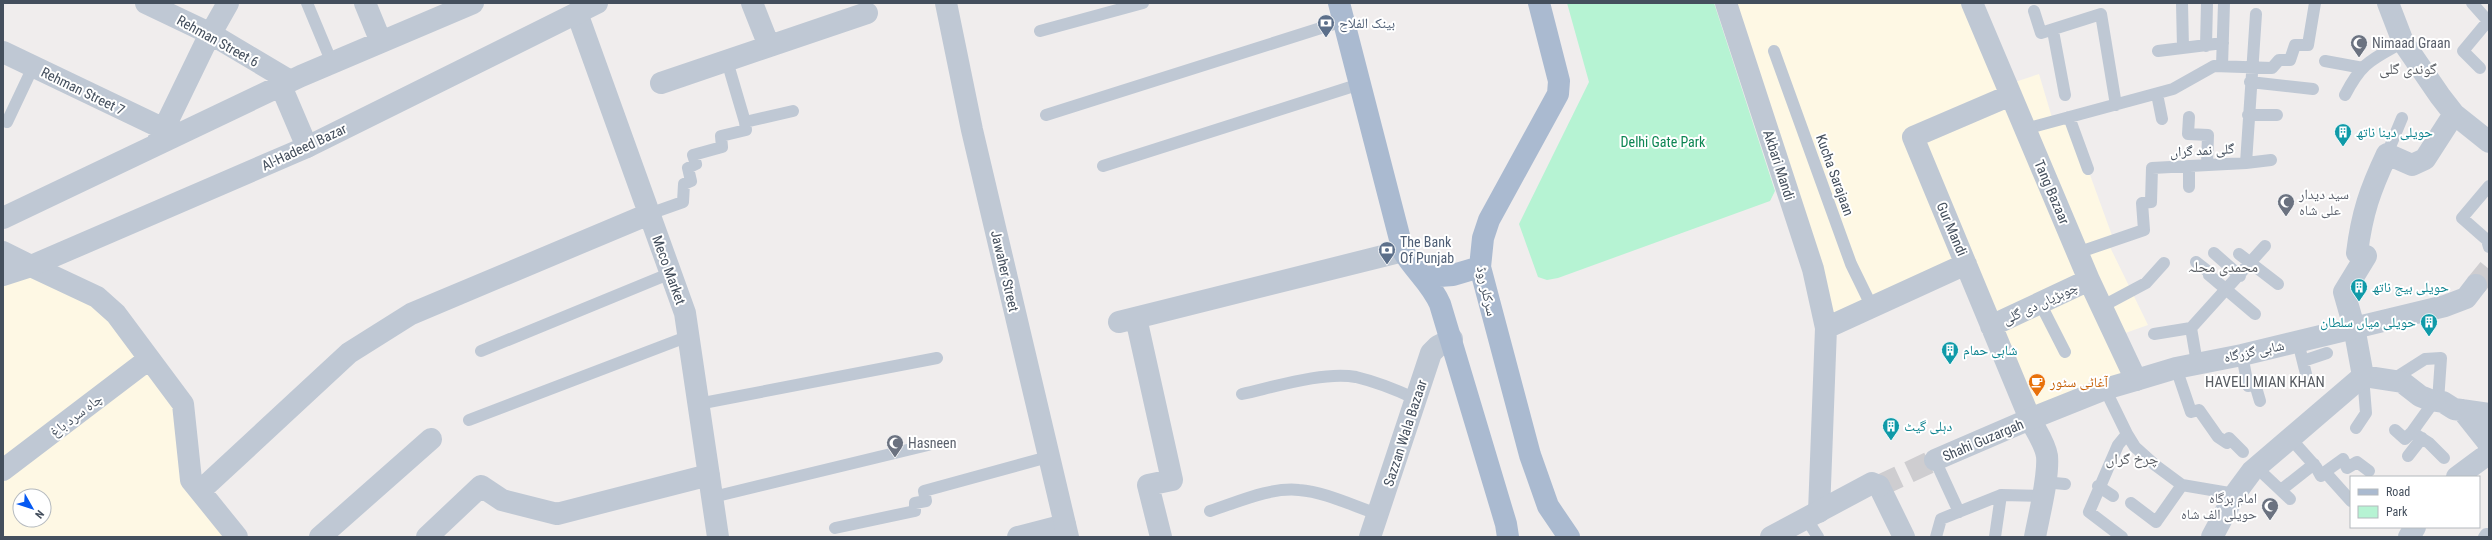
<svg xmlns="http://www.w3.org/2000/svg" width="2492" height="540" font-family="'Roboto Condensed','Noto Naskh Arabic',sans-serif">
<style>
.commercial{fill:#fef8e4;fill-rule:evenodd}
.green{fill:#b6f3d3}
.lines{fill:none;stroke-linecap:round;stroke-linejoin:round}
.tertiary-tunnel{stroke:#cecdd0;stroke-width:22;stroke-dasharray:22 11;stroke-linecap:butt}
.service{stroke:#bfc8d4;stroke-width:12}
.minor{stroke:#bfc8d4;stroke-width:22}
.tertiary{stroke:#bfc8d4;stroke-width:22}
.primary{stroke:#aabad0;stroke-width:22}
.labels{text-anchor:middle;stroke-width:4;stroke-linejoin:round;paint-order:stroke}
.service-label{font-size:14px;fill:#4e5e75;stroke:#fff;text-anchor:start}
.street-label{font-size:14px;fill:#444f5d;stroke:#fff}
.worship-label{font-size:14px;fill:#5b616d;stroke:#fff;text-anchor:start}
.culture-label{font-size:14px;fill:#0d838f;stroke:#fff;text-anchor:start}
.park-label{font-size:14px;fill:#0d8653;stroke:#fff}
.food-label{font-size:14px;fill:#c56008;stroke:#fff;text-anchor:start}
.neighbourhood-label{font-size:15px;fill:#595d63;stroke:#fff}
</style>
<rect width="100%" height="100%" fill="#f0eded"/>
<path class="commercial" d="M1723,3H1975L2009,84L2039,74L2053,121L2069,117L2114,241L2108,243L2148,325L2117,336L2136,380L2030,419L1966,264L1826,328Z
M31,266L91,294L183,404L190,470L231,537H3V277ZM20,496H44V520H20Z"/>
<path class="green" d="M1567,3H1714L1775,191L1770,201L1558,278L1547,280L1538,277L1519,224L1589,82Z"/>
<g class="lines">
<path class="tertiary-tunnel" d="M2476,285L2489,269
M1879,486L1935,460"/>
<path class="service" d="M307,3L332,63
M2182,3L2183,48
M2472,3L2488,21L2463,51L2480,68
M2034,11L2041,33L2101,14L2116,105
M1040,31L1143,3
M2053,31L2065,95
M2206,46L2207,3
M1774,51L1851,264L1872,307
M2158,51L2223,43
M727,61L745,122
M2325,61L2363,68
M2222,66L2224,3
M2250,82L2313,89
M2157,94L2162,119
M2345,95C2362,62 2371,60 2403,42
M1046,115L1343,21
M2248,115H2277
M2069,117L2088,169
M2189,117L2188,134L2208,135L2207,165
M7,122L33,67
M2025,129L2173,89L2214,66L2272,68L2279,60H2290L2295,45H2308L2315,3
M2387,154L2402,118
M2246,163L2271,160
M1103,166L1360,84
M2189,166V187
M2489,186L2462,218L2487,240L2489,247
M649,214L683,202L684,184L691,181L688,168L696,164L693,155L722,147L721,136L746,130L745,122L793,111
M2077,253L2144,230L2142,203L2151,202L2152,168L2246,163L2256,14
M2214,253L2240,276
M2239,254L2278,284
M2196,262L2210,273L2209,275L2255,314
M2040,303L2065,352
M2101,307L2146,283L2164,263
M2154,334L2191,328
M2298,342L2307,378
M481,351L671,273
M2242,355L2248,386L2255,384L2260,401
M2303,361L2327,353
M2197,363L2191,328L2265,246
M2176,368L2191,412L2199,410L2218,437L2227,443L2229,438L2243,452
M2392,380L2425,359L2441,358L2438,401
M2105,389L2127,434L2135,447L2155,465L2182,485L2235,494
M1242,394C1274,387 1324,371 1356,377C1377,382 1397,390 1416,399
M2435,400L2412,432L2429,443L2444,458
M698,404L937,358
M469,420L689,336
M2356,428L2366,413L2363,376
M2395,430L2405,439L2412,432
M2291,439L2316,467L2321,476L2325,472L2351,501
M2408,456L2422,438
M1935,460L1959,512
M2256,467L2290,499
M2325,472L2343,459L2347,468L2357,462L2369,471
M2044,482L2065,484
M2098,486L2113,496
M2281,490L2314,464
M713,497L928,445
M2131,503L2156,522L2182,485
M1210,511C1238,502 1270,487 1299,490C1326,492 1353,506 1378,514
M1806,518L1818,537
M835,528L915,511V503L926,501L924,491L1048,457
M1936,537L1941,519L2001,495
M1995,537L2001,495L2042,496
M2122,537L2089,512L2118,445L2127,434
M2484,537L2486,534H2489"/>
<path class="minor" d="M146,3L211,34L290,81
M365,3L381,42
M752,3L769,46
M1726,3L1813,269L1826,328L1819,512
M1972,3L2089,280L2136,380
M2388,3L2403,42L2440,96L2454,114L2489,142
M577,13L685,313L718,537
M3,52L164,129
M661,83L867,13
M281,86L307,147
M2011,95L1913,137L2030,419C2036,431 2045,443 2047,456C2049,477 2039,515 2035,537
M157,143L206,42L228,3
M3,218L301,76L473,3
M31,266L97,297L116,314L183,404L191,480L237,537
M1136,318L1172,480L1148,485L1161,537
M1119,322L1403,251
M1991,326L2089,280
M1826,328L1966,264
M2363,376L2402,382L2420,396L2430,400L2443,402L2454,409L2489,414
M3,470L149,359
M2457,477L2488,454L2489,444L2462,410
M1879,486L1904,537
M200,491L349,353L411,314L649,214
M320,537L431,439
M427,537L481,486L502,500L557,514L709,475
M1018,537L1065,525
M1370,537L1431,353L1438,346L1452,339
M2212,537L2235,494L2252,471L2363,376L2354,327L2344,292L2366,256L2357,253C2362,213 2370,190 2387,154L2412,165L2425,159L2454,114
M2409,537L2415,527"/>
<path class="tertiary" d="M946,3L972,130L1068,537
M3,252L31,266
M3,275L31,266L307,147L597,3
M1935,460L2030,419L2105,389L2136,380L2176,368L2242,355L2445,306L2466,298L2476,285
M1771,537L1872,483L1879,486"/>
<path class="primary" d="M1339,3L1403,251C1414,270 1431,283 1440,304L1506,524L1508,537
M1539,3L1559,81L1558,94L1489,220L1483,238L1480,267L1530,455L1548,506L1569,537
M1425,277L1453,275L1480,267"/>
</g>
<defs>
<g id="bank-pin" transform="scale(0.9)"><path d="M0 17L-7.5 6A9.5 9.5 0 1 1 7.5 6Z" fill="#5c6f8a" stroke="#fff"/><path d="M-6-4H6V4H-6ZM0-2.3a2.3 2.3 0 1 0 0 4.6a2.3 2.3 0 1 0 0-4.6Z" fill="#fff"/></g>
<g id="mosque-pin" transform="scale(0.9)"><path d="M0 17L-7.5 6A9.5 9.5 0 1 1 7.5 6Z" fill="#6b7280" stroke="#fff"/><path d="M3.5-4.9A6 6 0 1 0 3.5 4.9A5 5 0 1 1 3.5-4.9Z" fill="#fff"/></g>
<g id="building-pin" transform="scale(0.9)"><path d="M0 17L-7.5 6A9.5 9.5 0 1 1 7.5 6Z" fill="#0f9aa8" stroke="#fff"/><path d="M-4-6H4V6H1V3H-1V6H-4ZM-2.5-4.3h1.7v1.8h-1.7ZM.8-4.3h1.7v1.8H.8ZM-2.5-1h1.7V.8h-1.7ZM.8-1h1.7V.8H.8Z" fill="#fff"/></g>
<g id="cafe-pin" transform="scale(0.9)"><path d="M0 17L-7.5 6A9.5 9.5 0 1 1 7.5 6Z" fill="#e8710a" stroke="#fff"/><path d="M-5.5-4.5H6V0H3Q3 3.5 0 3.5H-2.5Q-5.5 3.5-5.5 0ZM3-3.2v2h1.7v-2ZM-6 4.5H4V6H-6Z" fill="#fff"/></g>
</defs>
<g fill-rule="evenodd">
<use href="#bank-pin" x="1326" y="23"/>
<use href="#mosque-pin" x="2359" y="43"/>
<use href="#building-pin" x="2343" y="132"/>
<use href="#mosque-pin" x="2286" y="202"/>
<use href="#bank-pin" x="1387" y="250"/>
<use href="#building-pin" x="2359" y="287"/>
<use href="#building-pin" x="2429" y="322"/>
<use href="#building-pin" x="1950" y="350"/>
<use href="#cafe-pin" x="2037" y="382"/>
<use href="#building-pin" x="1891" y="426"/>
<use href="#mosque-pin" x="895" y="443"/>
<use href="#mosque-pin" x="2270" y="506"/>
</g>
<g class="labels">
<g class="service-label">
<text x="1339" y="28">بینک الفلاح</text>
<text x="1400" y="247">The Bank<tspan x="1400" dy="16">Of Punjab</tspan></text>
</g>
<g class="street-label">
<text transform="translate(218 41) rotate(29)" y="5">Rehman Street 6</text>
<text transform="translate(83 91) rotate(26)" y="5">Rehman Street 7</text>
<text transform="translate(304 147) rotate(-25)" y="5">Al-Hadeed Bazar</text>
<text transform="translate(2202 150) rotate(-3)" y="5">گلی نمد گراں</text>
<text transform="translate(1779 165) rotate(72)" y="5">Akbari Mandi</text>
<text transform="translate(1835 175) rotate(70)" y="5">Kucha Sarajaan</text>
<text transform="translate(2052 192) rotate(67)" y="5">Tang Bazaar</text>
<text transform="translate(1952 229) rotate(67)" y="5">Gur Mandi</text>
<text transform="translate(669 270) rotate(70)" y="5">Meco Market</text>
<text transform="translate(1005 271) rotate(77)" y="5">Jawaher Street</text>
<text transform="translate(1487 291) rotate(78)" y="5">سرکلر روڈ</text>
<text transform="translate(2040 303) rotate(-25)" y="5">چوہڑیاں دی گلی</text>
<text transform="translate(2254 351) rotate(-12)" y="5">شاہی گزرگاہ</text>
<text transform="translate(76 415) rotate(-37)" y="5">چاہ سرد باغ</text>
<text transform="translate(1405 433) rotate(-72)" y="5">Sazzan Wala Bazaar</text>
<text transform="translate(1983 440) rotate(-23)" y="5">Shahi Guzargah</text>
</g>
<g class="worship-label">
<text x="2372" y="48">Nimaad Graan</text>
<text x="2299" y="199">سید دیدار<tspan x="2299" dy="16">علی شاہ</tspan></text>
<text x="908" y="448">Hasneen</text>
<text x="2257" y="503" text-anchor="end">امام برگاہ<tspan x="2257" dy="16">حویلی الف شاہ</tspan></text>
</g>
<g class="culture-label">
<text x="2356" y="137">حویلی دینا ناتھ</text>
<text x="2372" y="292">حویلی بیج ناتھ</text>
<text x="2416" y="327" text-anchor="end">حویلی میاں سلطان</text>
<text x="1963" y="355">شاہی حمام</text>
<text x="1904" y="431">دہلی گیٹ</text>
</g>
<g class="park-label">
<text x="1663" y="147">Delhi Gate Park</text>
</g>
<g class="food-label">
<text x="2050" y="387">آغاٹی سٹور</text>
</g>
<g class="neighbourhood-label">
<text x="2408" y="74">گوندی گلی</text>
<text x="2223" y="272">محمدی محلہ</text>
<text x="2265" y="387">HAVELI MIAN KHAN</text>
<text x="2132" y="464">چرخ گراں</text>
</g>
</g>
<rect width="2492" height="540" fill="none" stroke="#444f5d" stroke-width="8"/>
<rect x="2350" y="476" width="130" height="52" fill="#ffffff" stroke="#b4b9be"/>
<rect x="2358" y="489" width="20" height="6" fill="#aabad0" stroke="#b4b9be"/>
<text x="2386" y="496" font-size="12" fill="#444f5d">Road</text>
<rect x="2358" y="506" width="20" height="12" fill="#b6f3d3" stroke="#b4b9be"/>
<text x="2386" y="516" font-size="12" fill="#444f5d">Park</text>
<g transform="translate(32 508) rotate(129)"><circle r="19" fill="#ffffff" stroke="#b4b9be"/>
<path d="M0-3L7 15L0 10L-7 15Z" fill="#0559f2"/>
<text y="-6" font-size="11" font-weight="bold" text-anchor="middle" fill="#444f5d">N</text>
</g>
</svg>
